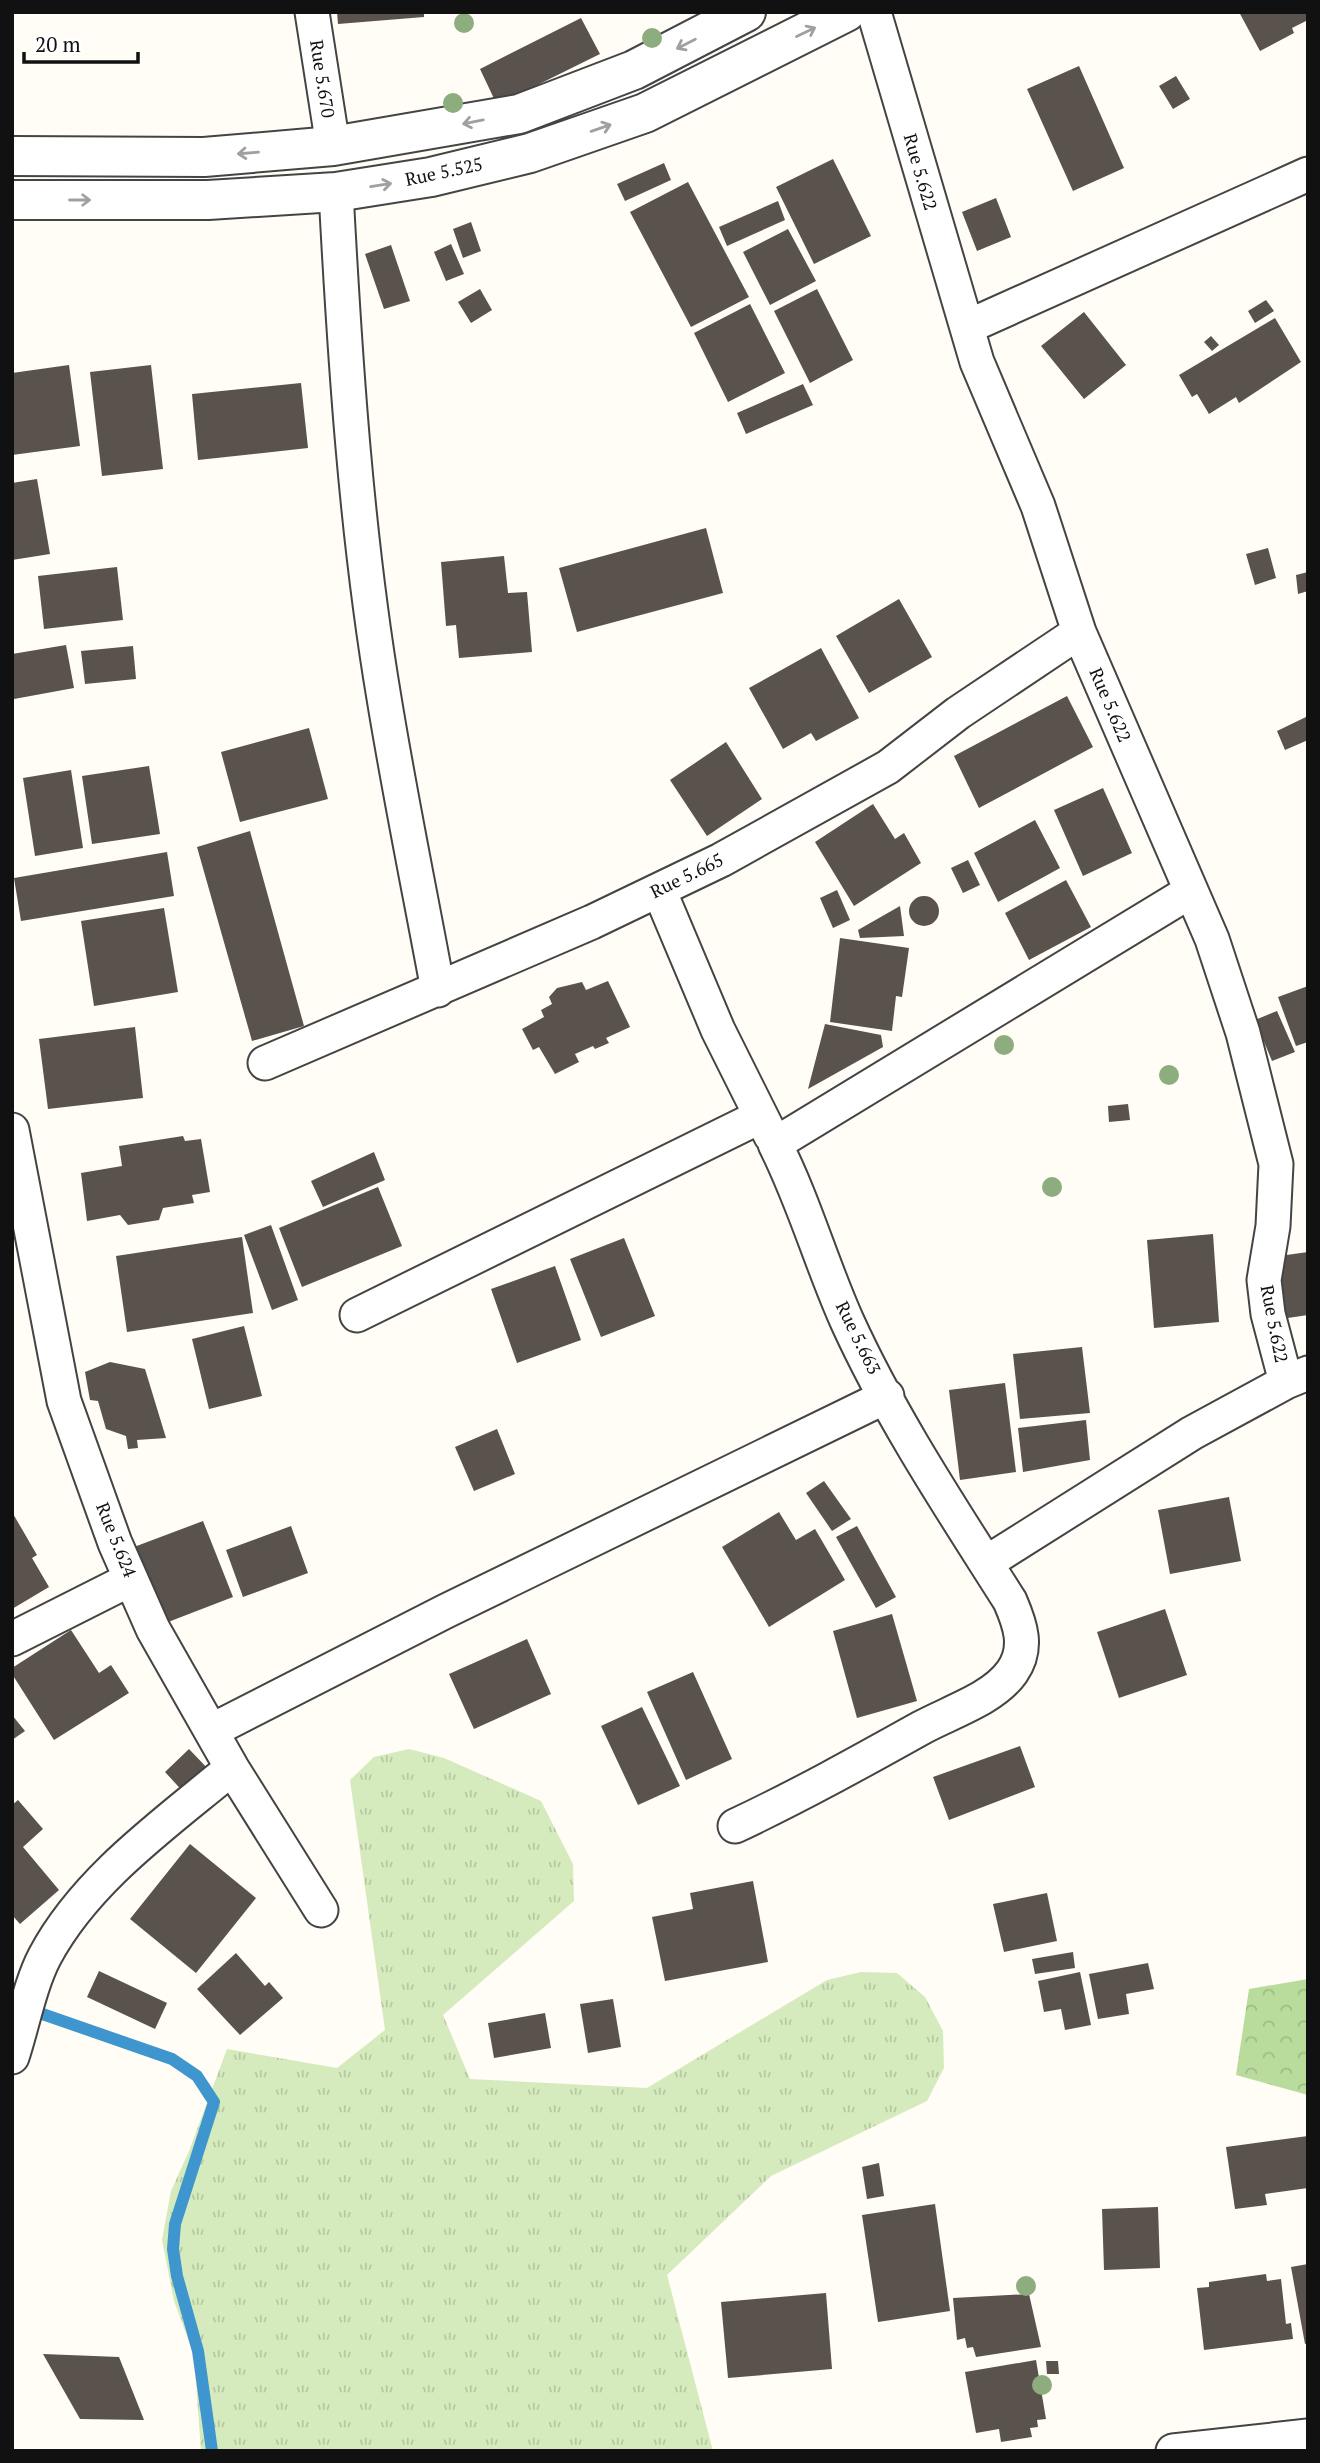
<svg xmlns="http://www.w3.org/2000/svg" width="1320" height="2463" font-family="'PT Serif',serif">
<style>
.grass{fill:url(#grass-tufts)}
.forest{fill:url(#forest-crowns)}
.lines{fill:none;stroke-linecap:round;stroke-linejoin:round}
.stream{stroke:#3f96cf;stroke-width:12}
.building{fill:#5a524d}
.minor-casing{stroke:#444;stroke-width:37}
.tertiary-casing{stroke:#444;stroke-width:42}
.minor{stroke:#fff;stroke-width:33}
.tertiary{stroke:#fff;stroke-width:38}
.tree{fill:#8dad7f}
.oneway{stroke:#a0a0a0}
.labels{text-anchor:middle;stroke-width:7;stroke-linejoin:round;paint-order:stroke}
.street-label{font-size:18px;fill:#111;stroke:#fff}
</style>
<defs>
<pattern id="grass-tufts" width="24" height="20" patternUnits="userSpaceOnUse" patternTransform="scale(1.75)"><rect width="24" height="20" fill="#d5ebbd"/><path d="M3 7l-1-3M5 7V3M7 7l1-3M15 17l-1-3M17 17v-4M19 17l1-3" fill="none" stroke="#b6c8a1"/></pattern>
<pattern id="forest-crowns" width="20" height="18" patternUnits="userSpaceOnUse" patternTransform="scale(1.75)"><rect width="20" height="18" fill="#b9dc9c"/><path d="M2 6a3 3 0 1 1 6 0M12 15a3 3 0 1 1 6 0" fill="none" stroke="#9ebc85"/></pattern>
</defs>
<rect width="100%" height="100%" fill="#fffdf5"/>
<path class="grass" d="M409,1749L444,1758L541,1801L573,1864L574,1901L443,2015L470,2079L647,2088L827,1980L861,1972L897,1973L925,1997L943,2031L944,2068L927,2101L771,2176L667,2275L713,2451H201L194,2355L174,2301L162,2240L171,2191L189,2151L227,2049L337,2068L385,2030L350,1780L374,1757Z"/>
<path class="forest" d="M1308,1979V2095L1236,2075L1249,1989Z"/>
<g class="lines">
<path class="stream" d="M28,2009L172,2059L197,2076L214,2102L175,2224L173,2249L177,2276L198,2351L212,2451"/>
</g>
<path class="building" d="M337,12H424V17L338,24Z
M1239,12H1308V20L1292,28L1294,33L1260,51Z
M581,18L600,54L497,105L480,69Z
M1079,66L1124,168L1073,191L1027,89Z
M1176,76L1190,99L1173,109L1159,86Z
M833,159L871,236L814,264L776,187Z
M664,163L671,180L625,201L617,184Z
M688,182L749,297L691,327L630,212Z
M996,198L1011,237L977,251L962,212Z
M778,201L785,220L727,246L719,227Z
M471,222L481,251L463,258L453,229Z
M788,229L816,281L770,305L743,252Z
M451,244L464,274L446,281L434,252Z
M391,245L410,301L384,309L365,254Z
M480,289L492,310L471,323L458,302Z
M817,289L853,360L810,383L774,311Z
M1266,300L1274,311L1255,323L1248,311Z
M750,304L785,373L728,402L694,333Z
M1084,312L1126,365L1084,399L1041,346Z
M1275,318L1301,362L1239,403L1236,397L1209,414L1197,394L1192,397L1179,375Z
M1211,336L1219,345L1212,351L1204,342Z
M69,365L80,446L12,455V373Z
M151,365L163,469L102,476L90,372Z
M301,383L308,448L198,460L192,394Z
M803,384L813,405L746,434L737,413Z
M37,479L50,554L12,560V483Z
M706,528L723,593L577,632L559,568Z
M1268,548L1276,578L1255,585L1246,554Z
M504,556L508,593L527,592L532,652L459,658L456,625L446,626L441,562Z
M117,567L123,620L44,629L38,576Z
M1308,572V591L1298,594L1296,575Z
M899,599L932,657L869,693L836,636Z
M66,645L74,688L14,699L12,654Z
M133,646L136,679L85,684L81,651Z
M821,648L859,718L816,741L811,733L783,749L749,688Z
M1067,696L1093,747L979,808L954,756Z
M1308,716V740L1285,750L1277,731Z
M309,728L328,799L240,822L221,752Z
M726,742L762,799L707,836L670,780Z
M149,766L160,834L92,844L82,776Z
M71,770L83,848L35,856L23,778Z
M1103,788L1132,853L1083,876L1054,810Z
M873,804L895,839L904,833L921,863L854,906L815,842Z
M1035,820L1060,868L998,902L974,853Z
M250,831L304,1026L252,1041L197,847Z
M167,852L174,896L21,921L14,878Z
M968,860L980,885L963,893L951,868Z
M1066,880L1091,927L1029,960L1005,913Z
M837,890L850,920L833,928L820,898Z
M909 911a15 15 0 1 1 30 0a15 15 0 1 1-30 0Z
M900,906L904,936L860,938L858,930Z
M164,908L178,992L94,1006L81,921Z
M840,938L909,948L902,997L896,996L892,1031L830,1022Z
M608,981L630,1027L606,1038L609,1043L595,1049L593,1046L575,1054L579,1062L555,1074L539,1047L533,1050L522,1029L544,1017L541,1010L552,1004L549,997L557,988L582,982L586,990Z
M1308,986V1042L1296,1046L1278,997Z
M1277,1011L1295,1052L1272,1061L1255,1020Z
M825,1024L881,1035L883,1047L808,1089Z
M135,1027L143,1098L48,1109L39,1039Z
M1128,1104L1130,1120L1109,1122L1108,1106Z
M183,1136L185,1141L201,1139L210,1192L192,1195L194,1203L163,1208L159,1220L128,1225L120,1215L87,1221L81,1173L122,1166L119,1146Z
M374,1152L385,1180L323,1207L311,1181Z
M378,1187L402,1246L302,1287L279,1228Z
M271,1225L298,1300L272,1310L244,1235Z
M1213,1234L1219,1322L1154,1328L1147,1240Z
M242,1237L253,1313L127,1332L116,1256Z
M624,1238L655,1316L601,1337L570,1259Z
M1308,1252V1315L1281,1319L1272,1257Z
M555,1266L581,1340L517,1363L491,1289Z
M244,1326L262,1396L209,1409L192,1339Z
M1082,1347L1090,1413L1020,1419L1013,1354Z
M110,1362L145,1369L166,1438L137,1440L138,1448L128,1449L126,1436L106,1429L98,1401L90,1400L85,1372Z
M1005,1383L1016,1472L960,1480L949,1390Z
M1086,1420L1090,1460L1023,1472L1018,1428Z
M497,1429L515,1474L474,1491L455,1447Z
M824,1481L851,1519L832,1531L806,1493Z
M1229,1497L1241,1561L1170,1574L1158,1510Z
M12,1512L37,1555L32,1558L49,1587L12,1609Z
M779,1512L796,1540L815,1529L845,1580L769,1627L722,1547Z
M203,1521L233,1597L163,1624L134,1547Z
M291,1526L308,1573L243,1597L226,1550Z
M857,1526L896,1597L876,1608L836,1537Z
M1165,1609L1187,1675L1119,1698L1097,1632Z
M892,1614L917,1701L857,1718L833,1631Z
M71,1630L99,1673L111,1665L129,1693L54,1740L12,1674V1668Z
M527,1639L551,1694L474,1729L449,1674Z
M693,1672L732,1759L686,1780L647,1692Z
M642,1707L680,1786L638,1805L601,1726Z
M12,1715L25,1731L12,1740Z
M1020,1746L1035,1787L949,1820L933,1777Z
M189,1749L212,1773L188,1797L165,1772Z
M18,1800L43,1829L23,1847L59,1890L20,1924L12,1915V1805Z
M190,1844L256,1898L196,1973L130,1919Z
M753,1881L768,1962L665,1981L652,1917L693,1909L690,1893Z
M1047,1893L1057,1941L1004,1952L993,1904Z
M1073,1952L1075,1968L1035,1974L1032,1959Z
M236,1953L265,1986L269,1982L283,1998L240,2035L197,1989Z
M1148,1963L1154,1989L1126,1994L1129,2014L1098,2019L1089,1974Z
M99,1971L167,2003L155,2029L87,1997Z
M1080,1972L1091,2025L1065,2030L1061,2009L1044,2012L1038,1981Z
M613,1999L621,2047L588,2053L580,2004Z
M545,2013L551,2048L494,2058L488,2023Z
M1308,2136V2188L1265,2194L1267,2205L1235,2209L1226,2147Z
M879,2163L884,2196L867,2199L862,2167Z
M935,2204L950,2311L878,2322L862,2215Z
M1158,2207L1160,2268L1104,2270L1102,2209Z
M1308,2264V2343L1305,2344L1291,2267Z
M1266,2274L1267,2281L1281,2279L1286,2324L1291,2323L1293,2339L1204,2350L1197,2288L1209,2287V2282Z
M826,2293L832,2369L728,2378L721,2302Z
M1029,2294L1041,2347L976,2357L973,2347L967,2348L965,2338L957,2340L953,2298Z
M43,2354L119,2357L144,2420L80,2419Z
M1036,2360L1046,2419L1037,2420L1038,2427L1030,2428L1032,2437L1001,2442L999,2429L976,2433L965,2372Z
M1046,2361H1058L1059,2374H1047Z"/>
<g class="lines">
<g class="minor-casing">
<path id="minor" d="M312,12L333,146
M874,12L977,362L1038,506L1079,632L1212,939L1243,1033L1276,1164L1273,1226L1264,1280L1268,1314L1286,1382L1308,1373
M336,192C345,361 356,531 384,698C400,796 420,893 438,990
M967,327L1308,174
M659,890L718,1030L771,1136
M265,1063L592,922L721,860L888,767L958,713L1079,632
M12,1130L64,1401L115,1543L153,1629L232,1768L321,1910
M357,1315L761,1116
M986,1563L1192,1433L1286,1382
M12,1639L131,1579
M211,1731L446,1611L887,1396
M735,1826C799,1796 860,1762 921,1728C950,1712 993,1699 1012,1672C1029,1648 1020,1624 1010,1601C953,1511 891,1418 847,1321C821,1263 804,1201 775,1144L1191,891
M12,2057C22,2027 30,1984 45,1956C86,1879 166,1823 232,1768
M1173,2451L1308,2436"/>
</g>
<g class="tertiary-casing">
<path id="tertiary" d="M12,156L204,157L333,146L519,114L634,70L746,12
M12,200H208L336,192L431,177L530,153L645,113L846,12"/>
</g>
<use href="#minor" class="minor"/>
<use href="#tertiary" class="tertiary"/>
</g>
<g class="tree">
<circle cx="464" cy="23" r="10"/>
<circle cx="652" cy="38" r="10"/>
<circle cx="453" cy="103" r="10"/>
<circle cx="1004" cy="1045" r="10"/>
<circle cx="1169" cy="1075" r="10"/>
<circle cx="1052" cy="1187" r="10"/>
<circle cx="1026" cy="2286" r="10"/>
<circle cx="1042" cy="2385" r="10"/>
</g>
<defs><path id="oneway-shaft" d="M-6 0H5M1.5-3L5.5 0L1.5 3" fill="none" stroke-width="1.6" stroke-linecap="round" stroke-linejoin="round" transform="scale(1.75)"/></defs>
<g class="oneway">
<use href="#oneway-shaft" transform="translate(806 32) rotate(-26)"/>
<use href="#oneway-shaft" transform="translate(686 44) rotate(153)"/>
<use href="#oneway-shaft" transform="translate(473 122) rotate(169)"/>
<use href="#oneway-shaft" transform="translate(601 128) rotate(-19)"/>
<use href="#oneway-shaft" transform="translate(248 153) rotate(175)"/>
<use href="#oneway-shaft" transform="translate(381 185) rotate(-9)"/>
<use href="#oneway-shaft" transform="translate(80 200)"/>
</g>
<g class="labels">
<g class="street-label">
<text transform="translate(322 79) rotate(81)" y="6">Rue 5.670</text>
<text transform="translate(444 172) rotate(-12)" y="6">Rue 5.525</text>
<text transform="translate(920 172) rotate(74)" y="6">Rue 5.622</text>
<text transform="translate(1110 705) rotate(67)" y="6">Rue 5.622</text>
<text transform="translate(687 876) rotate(-26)" y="6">Rue 5.665</text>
<text transform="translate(1274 1324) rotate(79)" y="6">Rue 5.622</text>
<text transform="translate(858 1338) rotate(64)" y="6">Rue 5.663</text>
<text transform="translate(116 1540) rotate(68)" y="6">Rue 5.624</text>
</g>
</g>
<rect width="1320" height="2463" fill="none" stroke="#111111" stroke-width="28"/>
<path d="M24 52v10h114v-10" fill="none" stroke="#111111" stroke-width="3.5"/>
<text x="35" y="52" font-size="21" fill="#111111" stroke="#ffffff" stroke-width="5" paint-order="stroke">20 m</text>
</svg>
